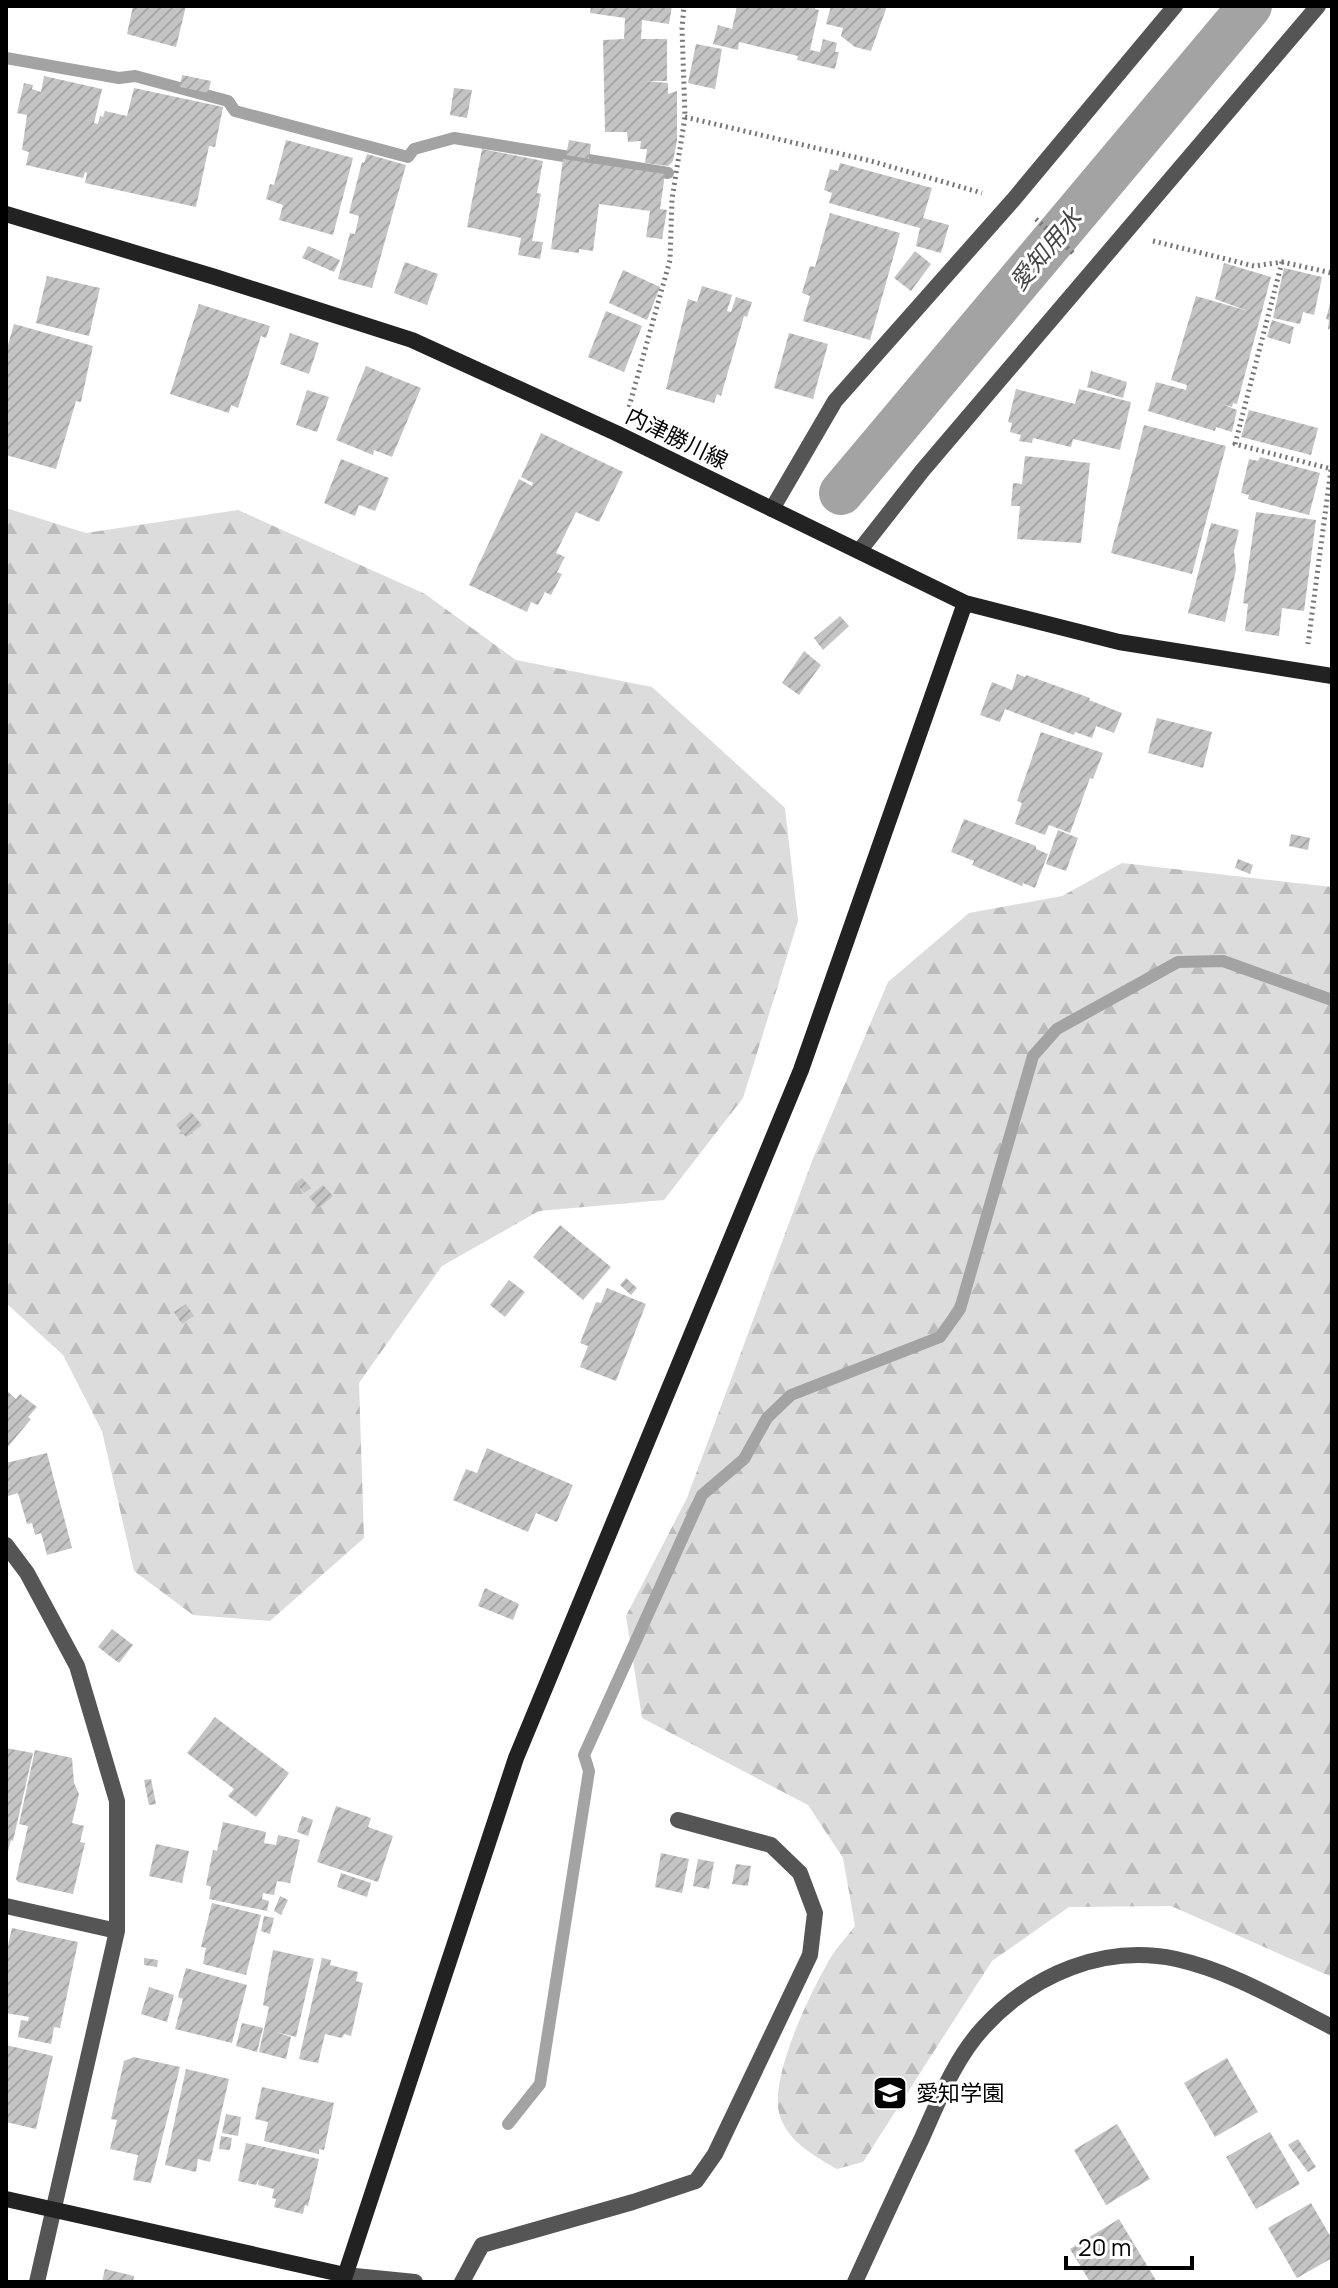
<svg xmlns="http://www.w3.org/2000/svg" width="1338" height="2288" font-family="Manrope,'Noto Sans JP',sans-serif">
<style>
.forest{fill:url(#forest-firs)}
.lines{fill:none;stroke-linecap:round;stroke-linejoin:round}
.stream{stroke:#a3a3a3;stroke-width:12}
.canal{stroke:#a3a3a3;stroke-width:44}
.building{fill:url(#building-hatch)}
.path{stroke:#777;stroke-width:5;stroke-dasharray:2 4;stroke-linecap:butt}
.lane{stroke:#555;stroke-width:16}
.street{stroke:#555;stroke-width:16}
.secondary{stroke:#222;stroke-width:16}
.labels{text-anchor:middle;stroke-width:6;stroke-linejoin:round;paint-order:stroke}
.street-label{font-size:22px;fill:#000;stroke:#fff}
.poi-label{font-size:22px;fill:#000;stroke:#fff;text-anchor:start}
.water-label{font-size:24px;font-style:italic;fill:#444;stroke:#fff}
</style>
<defs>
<pattern id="forest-firs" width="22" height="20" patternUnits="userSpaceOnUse" patternTransform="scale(2)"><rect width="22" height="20" fill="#dcdcdc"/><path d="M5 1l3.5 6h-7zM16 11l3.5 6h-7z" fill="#bbb"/></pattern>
<pattern id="building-hatch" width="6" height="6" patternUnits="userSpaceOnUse" patternTransform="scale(2)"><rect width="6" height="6" fill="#c4c4c4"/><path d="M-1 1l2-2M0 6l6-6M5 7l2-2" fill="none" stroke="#a7a7a7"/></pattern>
</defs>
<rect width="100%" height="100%" fill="#fff"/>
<path class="forest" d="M6,508L86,533L238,510L425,594L516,660L652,687L785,808L798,921L743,1098L664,1200L539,1211L442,1266L359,1383L364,1538L270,1621L193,1615L134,1571L102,1431L63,1355L6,1303Z
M1122,863L1332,887V1977L1171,1906L1069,1907L992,1961L863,2162L837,2169C816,2157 788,2142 780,2116C768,2081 808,1998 826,1966C833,1951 845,1939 855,1926L843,1858L808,1805L642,1718L626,1616L687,1498L812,1161L888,982L969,913L1062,896Z"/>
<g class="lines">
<path class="stream" d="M6,58L119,78L135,76L228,101L235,111L408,157L414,149L454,138L668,173
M508,2124L540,2084L589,1771L584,1755L702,1495L744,1459L767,1418L791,1395L940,1337L960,1309L1033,1056L1057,1029L1178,962L1223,961L1332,1000"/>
<path class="canal" d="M841,493L1250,6"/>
</g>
<path class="building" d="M133,6H186L176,47L127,34Z
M591,6H672L669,24L642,20L641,39H667V81H646L668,83V94L677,91V141L673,161L668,166L645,163L647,149H640L641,141L628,142L627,132H605L603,40L624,39L625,18L590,13Z
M737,6H816L815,9L819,10L810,50L820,52L823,39L837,43L835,52H839L835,69L797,60L798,56L739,42L738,50L713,44L718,25L732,29Z
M831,6H887L871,51L855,47L841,36L843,28L826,24Z
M696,44L722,49L715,89L688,83Z
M182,75L211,81L208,93L180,87Z
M44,76L102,89L94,123L98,124L100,116L103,117L105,111L127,116L134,88L223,107L215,147L209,146L196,207L85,183L87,173L85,172L83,178L26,165L29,152L22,150L27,115L17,113L24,83L33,85L32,89L41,92Z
M454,88L472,90L467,118L450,115Z
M286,140L353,158L333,235L279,220L283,205L266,199L270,184L274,185Z
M569,140L591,144L589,159L566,155Z
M482,149L543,161L537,193L541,194L532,241L543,242L540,259L518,255L521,238L467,227Z
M367,154L406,165L372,288L338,279L350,233L355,234L359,216L349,213L362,162L364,163Z
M563,159L665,174L660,209L667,210L662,239L646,237L650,211L599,204L593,251L579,249V253L551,249Z
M840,163L932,188L923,218L949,225L941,253L916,246L920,228L829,203L832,193L824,190L830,169L838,171Z
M830,213L900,233L870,340L803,321L810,296L802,293L810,266L815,267Z
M308,246L340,260L334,272L302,258Z
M915,251L931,264L911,291L894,278Z
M405,262L438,274L427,305L394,293Z
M1224,263L1271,277L1237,404L1233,403L1232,407L1222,404L1237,410L1232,432L1216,427L1215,431L1148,411L1156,382L1186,390L1187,385L1171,380L1196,296L1248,311L1215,299Z
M1284,268L1322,277L1314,315L1303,312L1300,324L1273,318Z
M623,270L660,287L647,320L609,303Z
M47,276L100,288L89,336L36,323Z
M702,286L732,295L727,311L731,312L736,297L752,302L747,317L744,316L721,396L717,394L714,403L666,389L688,299L697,302Z
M1331,299H1332V330L1328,329L1329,320L1326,319Z
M199,304L270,326L266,338L261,336L238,408L231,405L229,413L170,394Z
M606,311L642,326L624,372L588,357Z
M1272,320L1294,327L1290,344L1267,337Z
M14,324L93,346L81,402L76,401L56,469L6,455V352Z
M290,333L319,343L309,374L280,364Z
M789,333L828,344L813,399L774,388Z
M366,366L421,388L392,457L374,450L373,455L336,440Z
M1091,371L1127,382L1123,398L1087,387Z
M1016,389L1075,404L1079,389L1131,402L1120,450L1073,439L1071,447L1033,438L1032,443L1019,441L1021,435L1010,432L1012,423L1008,422Z
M307,390L329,397L317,432L296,425Z
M1249,410L1318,428L1311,455L1241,437Z
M1144,425L1226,446L1192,574L1111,553Z
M541,433L623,472L599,522L576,512L556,553L565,557L557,572L562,574L551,595L545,592L538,605L531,602L527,612L469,585L519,479L532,486L533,483L521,477Z
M1025,456L1090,463L1081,543L1017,539L1020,506H1011L1013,483L1022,484Z
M1260,457L1320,473L1309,515L1248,499L1249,495L1241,493L1249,459L1258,461Z
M341,459L389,478L375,511L359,505L355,516L324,503Z
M1256,512L1316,520L1304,611L1282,608L1279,636L1245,631L1248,604L1243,603Z
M1211,523L1239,530L1234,551L1236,569L1225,622L1188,613Z
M840,616L849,626L823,650L814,638Z
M804,651L821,665L799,695L782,683Z
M1017,674L1025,677L1026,675L1090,698L1089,700L1122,713L1114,733L1096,726L1092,738L1075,732L1074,735L1005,709L1000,722L980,715L992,682L1012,690Z
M1157,718L1212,732L1203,768L1148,753Z
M1041,732L1103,753L1093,779L1090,778L1070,833L1049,825L1045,835L1015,824L1022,803L1017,801Z
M964,819L1036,846V849L1048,854L1035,888L1023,883L1022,886L972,865L974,861L951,852Z
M1058,830L1078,838L1066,871L1046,864Z
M1291,834L1310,838L1308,850L1289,846Z
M1238,859L1253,865L1250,874L1235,868Z
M191,1112L202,1125L186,1137L176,1125Z
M302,1178L311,1188L304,1193L296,1183Z
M323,1185L333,1196L319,1208L309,1197Z
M560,1225L611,1267L583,1300L533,1257Z
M626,1278L637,1288L631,1295L620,1285Z
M509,1280L525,1292L505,1317L490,1305Z
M607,1288L646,1304L616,1381L580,1367L588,1346L580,1343L596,1302L601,1303Z
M186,1304L194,1316L182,1324L174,1312Z
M6,1390L16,1399L20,1394L37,1407L28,1417L31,1419L6,1449Z
M487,1448L573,1485L557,1522L536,1513L528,1532L453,1500L466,1469L477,1473Z
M47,1453L72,1548L47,1555L41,1533L35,1535L32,1523L27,1524L18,1493L8,1496L6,1490V1463Z
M485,1588L519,1604L513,1620L478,1606Z
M112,1629L133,1645L119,1663L98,1647Z
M215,1717L289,1773L256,1817L228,1796L234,1789L187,1753Z
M6,1748L33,1753L13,1841L11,1840L7,1855Z
M35,1750L72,1758L74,1783L79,1794L72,1823L84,1826L80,1842L85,1843L73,1894L18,1882L16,1879L28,1826L19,1824Z
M151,1779L156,1804L149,1805L144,1780Z
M336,1806L371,1818L368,1827L393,1836L378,1882L317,1862Z
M302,1816L313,1820L308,1836L297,1832Z
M223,1822L266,1832L264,1843L276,1845L278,1835L300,1840L290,1883L277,1881L274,1895L263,1893L262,1899L269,1901L267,1911L209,1899L211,1887L206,1885L213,1850L217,1851Z
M156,1844L189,1851L182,1883L149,1876Z
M661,1853L689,1859L682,1893L655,1887Z
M698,1859L714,1862L709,1889L693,1886Z
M736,1864L751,1866L748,1886L732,1884Z
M341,1873L371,1883L367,1897L337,1887Z
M280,1896L288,1900L281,1915L274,1911Z
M212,1903L261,1915L246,1975L203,1964L206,1948L201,1947Z
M264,1916L274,1918L270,1934L261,1931Z
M12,1928L78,1942L60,2028L54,2027L51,2044L18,2037L21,2020L28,2021L29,2017L6,2013V1954Z
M273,1950L314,1959L296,2037L276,2032L291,2037L286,2059L259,2052L269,2007L263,2005Z
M144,1958L158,1960L157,1967L144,1965Z
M322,1958L331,1960L330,1965L358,1972L356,1981L363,1983L351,2036L344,2034L342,2038L325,2034L318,2063L299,2059Z
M186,1968L247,1985L232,2043L175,2029L183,1999L178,1997Z
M149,1987L174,1995L167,2022L141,2014Z
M242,2023L263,2028L257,2052L236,2046Z
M6,2045L53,2056L36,2129L6,2122Z
M134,2057L180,2067L151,2183L133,2180L138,2155L110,2149L117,2120L111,2119L124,2061Z
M1227,2058L1258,2112L1215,2137L1184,2083Z
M186,2069L229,2079L210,2162L198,2159L196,2172L165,2165Z
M262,2087L334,2103L324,2150L319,2149V2154L264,2141L268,2122L255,2119Z
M226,2114L241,2117L238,2136L222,2133Z
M1117,2124L1150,2179L1106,2205L1074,2150Z
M1270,2132L1300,2184L1256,2209L1226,2157Z
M221,2136L232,2138L230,2150L219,2149Z
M1298,2139L1316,2167L1308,2172L1288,2145Z
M246,2143L319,2159L308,2206L305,2205L303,2214L274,2207L276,2199L272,2198L274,2189L258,2185L259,2179L256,2185L238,2181Z
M1311,2203L1332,2239V2258L1297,2278L1268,2228Z
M1119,2219L1157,2282H1090L1070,2249Z
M105,2269L134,2276L133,2282H102Z"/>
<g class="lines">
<path class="path" d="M685,117L871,161L982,193
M1036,219L1073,253
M1153,241L1254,266L1282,262L1332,273
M1282,262L1235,444L1331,469L1308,644
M629,407L670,260L672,199L685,117L682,28L684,6"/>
<path class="lane" d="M345,2275L415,2282
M462,2282L482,2245L633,2202L696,2181L715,2154L810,1955L815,1913L800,1873L771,1845L678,1820
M855,2282C877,2234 899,2186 922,2138C939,2100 955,2058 984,2027C1033,1974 1104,1944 1176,1959C1231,1971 1282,2002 1332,2027"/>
<path class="street" d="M772,509L835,401L1014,199L1175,6
M860,550L922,471L1318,6
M6,1545L27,1573L77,1666L117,1801V1931L37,2282
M6,1906L117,1931"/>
<path class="secondary" d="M6,214L215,277L412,340L616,433L965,603L1119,642L1332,676
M6,2199L345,2275
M343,2282L516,1758L801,1070L965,603"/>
</g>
<defs>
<g id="school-square" transform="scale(1.8)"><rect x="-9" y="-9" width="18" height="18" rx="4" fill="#000" stroke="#fff"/><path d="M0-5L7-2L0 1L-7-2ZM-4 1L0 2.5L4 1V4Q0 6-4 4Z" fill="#fff"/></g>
</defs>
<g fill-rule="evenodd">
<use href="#school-square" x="890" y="2093"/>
</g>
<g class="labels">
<g class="street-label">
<text transform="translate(677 438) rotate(26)" y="8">内津勝川線</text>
</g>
<g class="poi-label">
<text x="916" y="2101">愛知学園</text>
</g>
<g class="water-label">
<text transform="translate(1046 250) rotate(-50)" y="8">愛知用水</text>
</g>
</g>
<rect width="1338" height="2288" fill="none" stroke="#000000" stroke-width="16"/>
<path d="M1066 2256v12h126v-12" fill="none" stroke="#000000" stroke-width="4"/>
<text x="1078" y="2256" font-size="24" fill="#000000" stroke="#ffffff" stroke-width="6" paint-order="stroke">20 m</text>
</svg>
